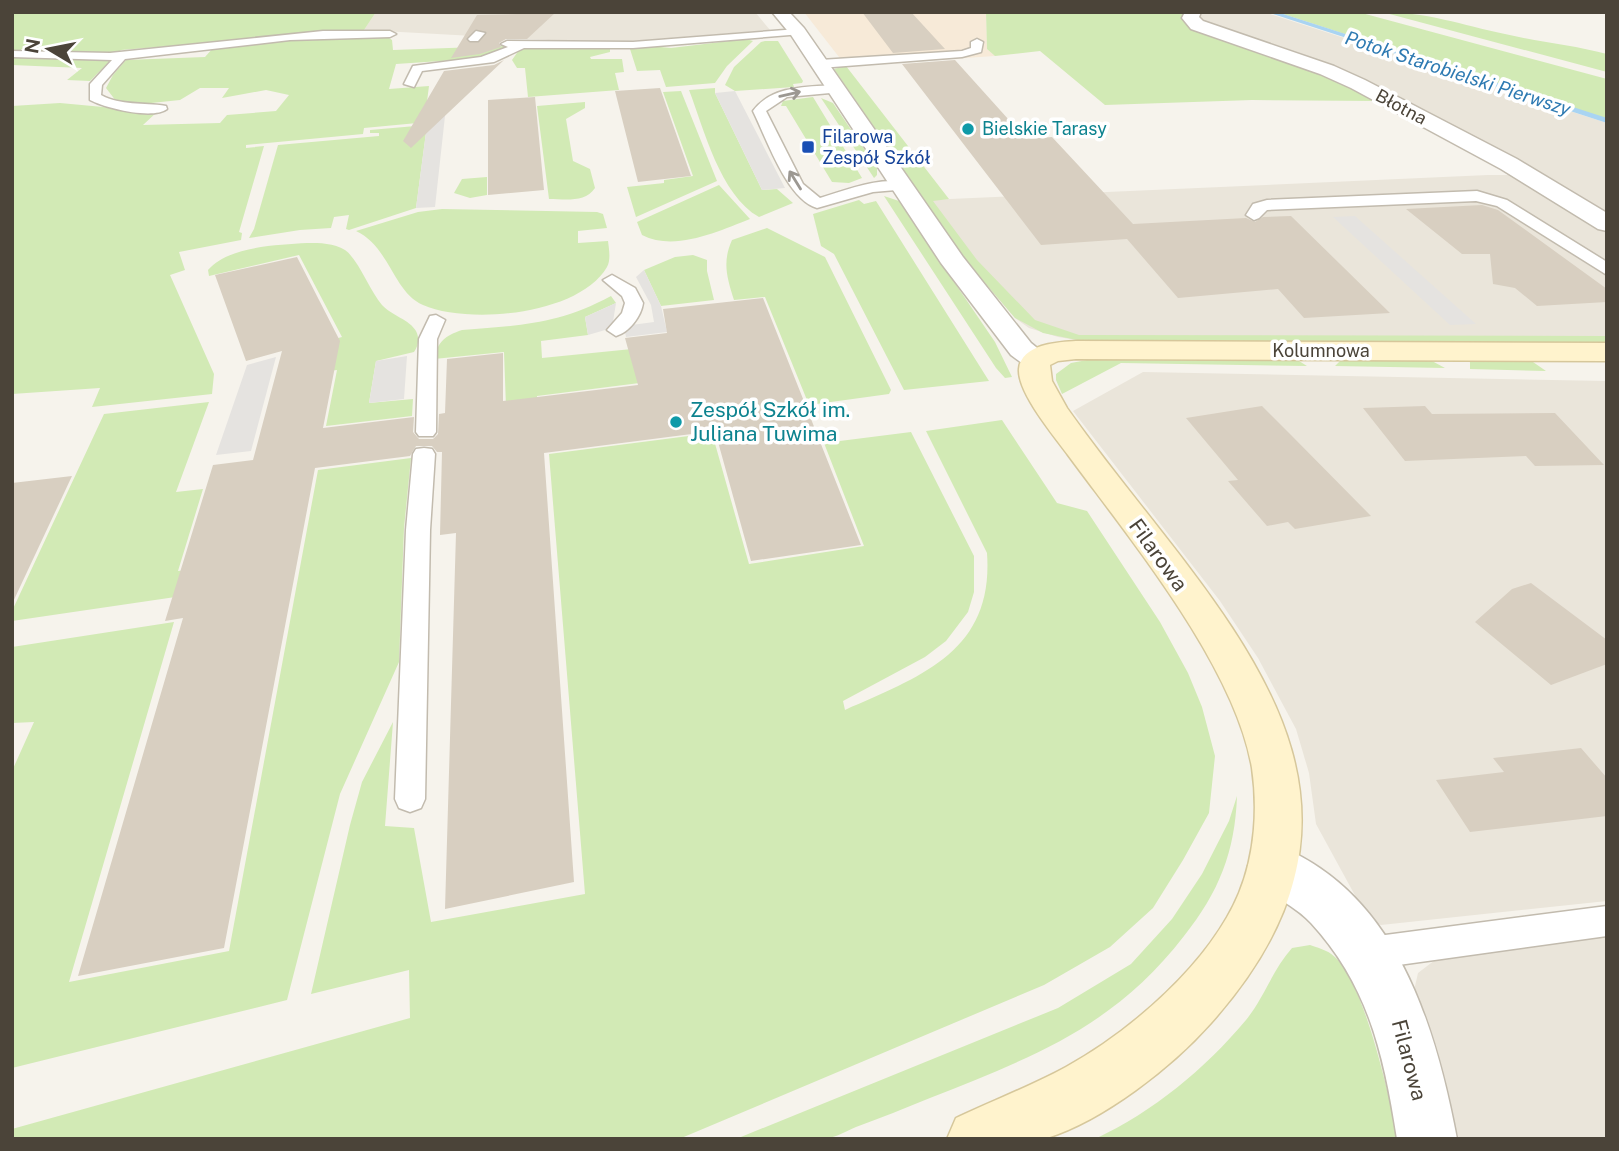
<svg xmlns="http://www.w3.org/2000/svg" width="1619" height="1151" font-family="'Public Sans',sans-serif">
<style>
.residential{fill:#eae5da}
.commercial{fill:#f7ead8}
.green{fill:#d2eab5}
.parking{fill:#e5e3e0}
.lines{fill:none;stroke-linecap:round;stroke-linejoin:round}
.stream{fill:#a9d4f2;fill-rule:evenodd}
.building{fill:#d8cfc1}
.lane-casing{stroke:#c2bbae;stroke-width:3}
.street-casing{stroke:#c2bbae;stroke-width:3}
.secondary-casing{stroke:#d6c79b;stroke-width:3}
.lane{fill:#fff;fill-rule:evenodd}
.street{fill:#fff;fill-rule:evenodd}
.secondary{fill:#fff3cd;fill-rule:evenodd}
.oneway{stroke:#9c9892}
.culture-dot{fill:#0f9aa8;stroke:#fff;stroke-width:2.5}
.transit-dot{fill:#1a4fb4;stroke:#fff;stroke-width:2.5}
.labels{text-anchor:middle;stroke-width:7;stroke-linejoin:round;paint-order:stroke}
.far-street-label{font-size:18px;fill:#4b4439;stroke:#fff}
.far-culture-label{font-size:18px;fill:#0d838f;stroke:#fff;text-anchor:start}
.far-transit-label{font-size:18px;fill:#164399;stroke:#fff;text-anchor:start}
.far-water-label{font-size:19px;font-style:italic;fill:#2e7ab2;stroke:#fff}
.culture-label{font-size:21px;fill:#0d838f;stroke:#fff;text-anchor:start}
.street-label{font-size:21px;fill:#4b4439;stroke:#fff}
</style>
<rect width="100%" height="100%" fill="#f6f3ec"/>
<path class="residential" d="M376,12H755L770,30L633,41L585,42L364,30Z
M1200,12H1264L1607,123V221L1361,83L1198,22Z
M1488,175H1522L1607,228V344L1077,340L1058,337L1029,328L1015,318L967,262L927,200Z
M1143,372L1607,381V901L1381,925L1369,921L1316,824L1309,773L1296,729L1258,658L1220,601L1073,411Z
M1607,935V1139H1459L1413,995L1418,973L1435,960Z"/>
<path class="commercial" d="M804,12H986L987,49L995,56L846,66Z"/>
<path class="green" d="M12,12H376L364,30L121,50L116,55L12,52Z
M986,12H1187L1185,14L1295,60L1378,101L1252,100L1105,105L1040,51L995,56L987,49Z
M1277,12H1358L1607,79V119Z
M1382,12C1427,12 1462,25 1505,34C1539,42 1573,45 1607,54V72Z
M386,36L392,40L393,50L505,46L503,51L471,59L396,64L389,89L429,86L425,117L428,122L364,128L363,134L246,145V148L264,146L239,232L242,233L241,240L179,252L185,270L170,275L214,374L212,394L92,407L100,388L12,394V106L60,103L157,112L143,125L220,123L227,115L276,111L289,95L266,90L222,98L229,88H200L180,100L132,105L116,101L106,88L113,75L126,60L205,57L213,48L299,37Z
M746,39L753,41L727,66L715,83L666,87L660,70L637,71L630,49L650,46L671,48Z
M765,41H778L803,81L802,83L793,84L794,87L735,91L725,85L734,67L761,42Z
M536,47L610,48V52L590,57L591,59H622L624,72L615,73L619,90L528,97L525,68H517L512,60L519,50Z
M12,56L107,58L110,61L90,81L67,80L82,68L12,65Z
M846,66L949,199L933,201L977,260L1035,320L1079,335L1607,336V344L1077,340L1043,333L1015,318L967,262L834,69Z
M715,88V93L762,190L777,189L793,203L759,217C720,195 704,129 689,90Z
M681,91L717,181L636,217L627,187L664,183V180L693,176L663,92Z
M813,97L862,178L849,183L832,182L786,106H781L783,101Z
M821,98L833,103L877,168V175L874,178Z
M585,102V108L566,119L573,161L590,169L595,188C585,203 565,199 549,199L537,106Z
M427,125L416,208L349,230L346,229L349,215L334,217L331,228L300,230L249,238L254,229L278,145L379,136V133H370V130Z
M487,177V195L470,198L454,193L462,179Z
M719,185L750,219C719,231 675,252 642,235L637,222Z
M884,196L899,201L995,342L1012,377L1005,378L996,368Z
M859,200L864,204L876,201L989,381L904,390L834,254L821,246L813,214Z
M442,209L597,212L603,214L607,228L578,231V243L608,241C609,249 611,260 607,267C579,315 469,325 423,305C393,292 390,247 356,231L418,212Z
M767,228L825,257L891,390L889,394L809,405L765,297L734,300C727,278 722,262 732,240Z
M307,243C320,243 334,243 345,250C358,259 370,291 382,305C391,315 410,320 416,331C420,339 418,346 414,352L376,361L369,403L413,399L412,416L326,426L337,370L299,374L304,347L342,337L299,255L209,276L208,270C229,246 277,245 307,243Z
M693,255L707,260V271L714,300L661,306L644,270L675,257Z
M611,296L616,303L585,317L588,335L541,341L542,358L672,345L679,378L537,396V404L506,407L504,352L434,359C438,341 445,336 462,330C521,325 557,325 611,296Z
M1087,360L1299,361L1307,366L1121,363L1062,394L1056,380V374L1071,363Z
M1340,361H1432L1445,368L1335,366Z
M1470,361L1533,362L1546,371L1470,369Z
M209,402L176,492L203,489L178,571L197,569L189,595L12,621V611L104,414Z
M1002,420L1057,503L1087,511L1160,622L1188,673L1202,707L1215,756L1209,813L1183,860L1153,908L1110,947L1044,985L679,1139H12V1129L410,1018L409,970L311,994L350,825L362,782L393,722L385,826L414,828L431,922L585,894L549,454L712,433L749,564L864,546L824,443L911,432L974,556V592L968,612L946,641L925,657L843,701L845,710C922,676 994,651 987,553L926,431Z
M411,458L404,528L399,662L340,794L287,1000L12,1068V771L34,722L12,723V647L174,622L69,982L229,951L318,470Z
M1237,796C1235,852 1219,892 1184,936C1114,1027 1033,1057 930,1098C905,1108 881,1118 856,1127C847,1131 836,1137 826,1139C798,1143 766,1139 736,1139L1058,1008L1131,964L1172,919L1202,874L1229,821Z
M1310,945C1322,949 1330,951 1338,960C1368,996 1387,1092 1399,1139H1095C1154,1111 1204,1070 1246,1020C1264,998 1273,969 1292,948Z"/>
<path class="parking" d="M735,91L785,188L762,190L715,93Z
M445,116L435,207L416,208L428,117Z
M1355,216L1476,324L1450,325L1333,217Z
M644,270L661,306L667,332L626,337L624,326L654,322L651,305L636,277Z
M616,303L612,328L588,335L585,317Z
M407,356L404,399L369,403L376,361Z
M276,357L251,451L216,455L247,365Z"/>
<g class="lines">
<path class="stream" d="M1267,12H1277L1607,118V123Z"/>
</g>
<path class="building" d="M862,12H911L945,49L893,53Z
M555,13L527,39H506L499,43L501,47L480,54L451,58L477,15Z
M504,60L411,148L403,141L444,71L494,65Z
M955,60L1026,139L1052,137L1133,224L1246,218L1255,222L1263,217L1291,216L1390,313L1304,318L1278,289L1178,298L1127,239L1041,245L902,64Z
M660,88L691,176L638,182L615,91Z
M535,97L544,190L488,195V100Z
M1482,205L1498,210L1607,289V302L1537,306L1515,288L1493,284L1490,254H1462L1406,209Z
M297,257L340,341L323,428L414,417L413,432L419,439H433L438,434L439,414L445,413L447,359L503,353V401L638,385L625,338L667,333L663,309L763,298L861,545L751,561L715,431L544,453L574,882L445,909L456,533L440,535L442,452H437L432,446H416L410,456L315,468L224,948L78,976L183,618L165,621L213,465L253,460L282,351L246,361L215,275Z
M1262,406L1291,435L1371,516L1295,529L1288,522L1267,526L1228,481L1238,480L1186,418Z
M1425,406L1432,414L1555,413L1604,465L1535,466L1526,456L1405,461L1363,408Z
M72,476L12,604V483Z
M1531,583L1607,640V664L1551,685L1475,622L1512,589Z
M1581,748L1607,778V816L1470,832L1436,780L1504,772L1493,758Z"/>
<g class="lines">
<g class="lane-casing">
<path id="lane" d="M798,29L803,32L802,34L633,48H524L494,62L422,71L414,87L404,84L413,66L481,57L508,47L501,44L507,41L633,42Z
M323,31H390L396,34L390,37L290,40L125,59L102,85L101,95C121,106 143,102 166,106L167,109C153,120 105,108 90,100V84L112,60L12,57V51L110,53Z
M476,31L485,33L478,41H470L468,39Z
M977,39L983,42L981,52L962,57L820,68L814,64L820,60L962,51L971,48V42Z
M837,85L841,86V92L787,97L766,111L803,184L820,198C847,190 880,176 908,183L910,186L908,189L873,192L817,208C787,200 766,137 753,111C772,85 807,87 837,85Z
M1477,191L1507,200L1607,262V275L1497,206L1476,201L1267,210L1259,218L1254,220L1246,215L1253,204L1267,200Z
M612,275L635,288L643,303C641,317 629,332 616,336L607,330L622,313L625,303L622,296L603,280Z
M436,315L445,320L437,339L436,432L433,436H419L416,432L419,339L430,316Z
M424,448L432,449L435,454L430,530L425,799L421,808L410,812L399,808L395,799L406,530L413,454L416,449Z
M1607,906V936L1370,969L1358,964L1353,953L1358,942L1370,937Z"/>
</g>
<g class="street-casing">
<path id="street" d="M772,12H789L804,28L963,257L1031,343L1052,360L1048,366L1037,369L1026,366L1011,355L941,263L791,35Z
M1185,12H1201L1199,17L1203,21L1334,66L1365,80L1517,159L1607,213V231L1598,229L1501,169L1351,88L1320,74L1191,29L1182,18Z
M1273,844C1395,889 1435,1023 1457,1139H1397C1384,1056 1369,986 1311,923C1290,900 1261,895 1248,866L1255,850Z"/>
</g>
<g class="secondary-casing">
<path id="secondary" d="M1076,341L1607,343V361L1076,359L1058,361L1050,365L1052,381L1067,408C1207,607 1427,781 1211,1023C1172,1067 1104,1120 1047,1138C1029,1143 969,1139 947,1139L956,1118C992,1101 1031,1086 1066,1067C1131,1031 1210,963 1239,893C1255,854 1258,809 1252,768C1235,666 1129,538 1068,455C1054,436 1017,392 1019,369C1021,344 1058,342 1076,341Z"/>
</g>
<use href="#lane" class="lane"/>
<use href="#street" class="street"/>
<use href="#secondary" class="secondary"/>
</g>
<defs><path id="oneway-shaft" d="M-6 0H5M1.5-3L5.5 0L1.5 3" fill="none" stroke-width="1.6" stroke-linecap="round" stroke-linejoin="round" transform="scale(1.75)"/></defs>
<g class="oneway">
<use href="#oneway-shaft" transform="translate(790 94) rotate(-13)"/>
<use href="#oneway-shaft" transform="translate(795 180) rotate(-122)"/>
</g>
<g class="culture-dot">
<circle cx="968" cy="129" r="7"/>
<circle cx="676" cy="422" r="7"/>
</g>
<rect class="transit-dot" x="801" y="140" width="14" height="14" rx="3.5"/>
<g class="labels">
<g class="far-street-label">
<text transform="translate(1401 107) rotate(28)" y="6">Błotna</text>
<text x="1321" y="357">Kolumnowa</text>
</g>
<g class="far-culture-label">
<text x="982" y="135">Bielskie Tarasy</text>
</g>
<g class="far-transit-label">
<text x="822" y="143">Filarowa<tspan x="822" dy="21">Zespół Szkół</tspan></text>
</g>
<g class="far-water-label">
<text transform="translate(1458 73) rotate(18)" y="7">Potok Starobielski Pierwszy</text>
</g>
<g class="culture-label">
<text x="690" y="417">Zespół Szkół im.<tspan x="690" dy="24">Juliana Tuwima</tspan></text>
</g>
<g class="street-label">
<text transform="translate(1158 555) rotate(54)" y="7">Filarowa</text>
<text transform="translate(1409 1060) rotate(75)" y="7">Filarowa</text>
</g>
</g>
<rect width="1619" height="1151" fill="none" stroke="#4b4439" stroke-width="28"/>
<g transform="translate(49 49) rotate(280)" stroke="#ffffff" stroke-width="5" paint-order="stroke">
<path d="M0-5L12 26L0 18L-12 26Z" fill="#4b4439"/>
<text y="-10" font-size="19" font-weight="bold" text-anchor="middle" fill="#4b4439">N</text>
</g>
</svg>
